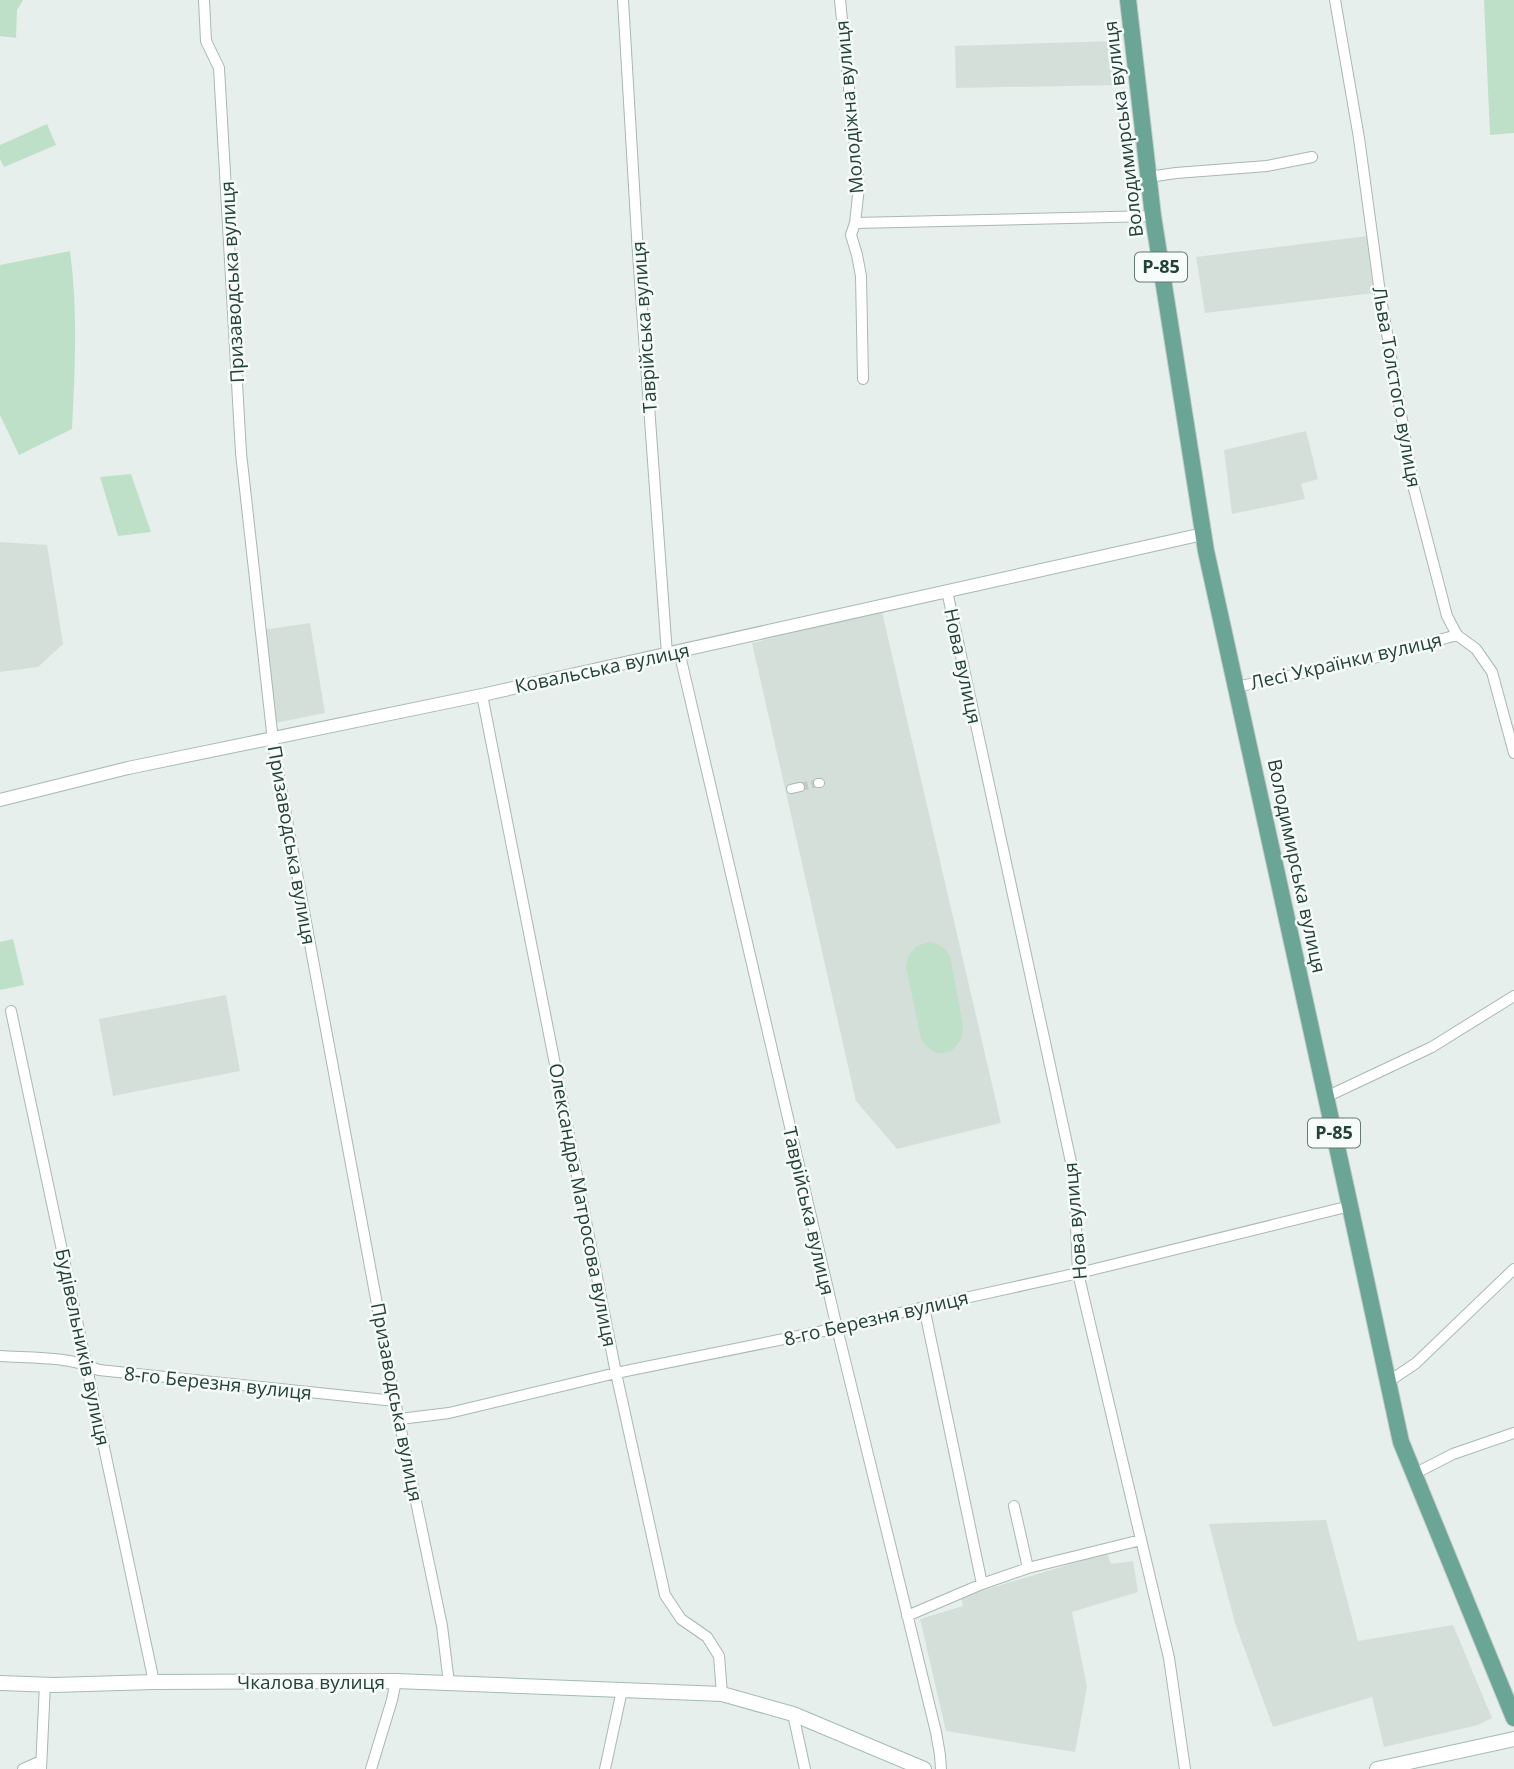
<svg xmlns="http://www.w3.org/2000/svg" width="1514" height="1769" font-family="'Open Sans',sans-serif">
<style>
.built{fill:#d4dfda}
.green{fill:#bfe0c8}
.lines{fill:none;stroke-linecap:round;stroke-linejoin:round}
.pedestrian-tunnel{stroke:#bfccc8;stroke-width:8;stroke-dasharray:8 4;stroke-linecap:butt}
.pedestrian-casing{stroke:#a8b8b2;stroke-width:10}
.minor-casing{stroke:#a8b8b2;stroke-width:12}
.tertiary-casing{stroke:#a8b8b2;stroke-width:14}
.secondary-casing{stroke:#a4bbb3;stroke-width:16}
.primary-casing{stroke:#c2cac8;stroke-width:18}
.pedestrian{stroke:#fff;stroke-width:8}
.minor{stroke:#fff;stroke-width:10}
.tertiary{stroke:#fff;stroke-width:12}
.secondary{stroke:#fff;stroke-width:14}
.primary{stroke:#6aa596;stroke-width:16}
.labels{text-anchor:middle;stroke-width:5;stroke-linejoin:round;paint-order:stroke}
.shield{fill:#f7fbf9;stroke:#637a73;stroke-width:2}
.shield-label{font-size:18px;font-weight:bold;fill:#24423a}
.street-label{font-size:19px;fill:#24423a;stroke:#f7fbf9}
</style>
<rect width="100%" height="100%" fill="#e6efeb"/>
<path class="built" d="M1117,41L1121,85L956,88L955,46Z
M1367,236L1374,293L1205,313L1196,257Z
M1306,431L1318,479L1301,484L1305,499L1232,514L1224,450Z
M0,542L47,545L63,644L38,667L0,672Z
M882,612L1001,1123L897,1149L856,1101L752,643Z
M310,623L325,713L275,723L263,630Z
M226,995L240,1071L113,1096L99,1019Z
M1326,1520L1358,1641L1453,1625L1492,1718L1478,1725L1384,1747L1372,1697L1273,1727L1235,1623L1209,1524Z
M1107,1553L1111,1564L1133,1561L1138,1592L1072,1612L1087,1687L1075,1752L946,1731L920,1619L963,1606L961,1597Z"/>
<path class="green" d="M0,0H23L17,10L16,38L0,36Z
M1484,0H1514V133L1490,135Z
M47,124L56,145L4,167L0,159V145Z
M70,251C78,310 75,369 72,429L19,455L0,415V265Z
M131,474L151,532L118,536L100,477Z
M13,939L24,985L0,990V942Z
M930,942C939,944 945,947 950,956L963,1025C964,1052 936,1065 921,1039L906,967C908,952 915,944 930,942Z"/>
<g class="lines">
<path class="pedestrian-tunnel" d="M800,787L818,783"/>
<g class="pedestrian-casing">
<path id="pedestrian" d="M818,783H820
M791,789L800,787"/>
</g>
<g class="minor-casing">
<path id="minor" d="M204,0L206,41L219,68L241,453L274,750L395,1401L442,1626L449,1683
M623,0L638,254L667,654
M840,0L859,187L855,223L851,235L857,255L861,276L863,379
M1335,0L1359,138L1380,293L1414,489L1447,616L1457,635L1476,649L1492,672L1514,753
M1148,177L1176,173L1267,166L1312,157
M855,223L1153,216
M947,591L1074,1176L1078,1273L1169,1658L1185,1769
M679,651L837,1328L936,1732L940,1755L941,1769
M1236,687L1378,657L1457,635
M482,695L616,1373L665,1595L681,1619L707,1637L719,1656L722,1694
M11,1011L154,1682
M1326,1097L1432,1047L1514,996
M924,1307L982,1584
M0,1356C33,1358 69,1356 99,1370L395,1401
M1388,1382L1416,1363L1514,1269
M400,1419L449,1413L616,1373L843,1327L924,1307L1083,1272L1350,1206
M1414,1474L1453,1454L1514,1433
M1014,1506L1028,1568
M907,1616L982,1584L1028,1568L1141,1540
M793,1714L805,1769
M23,1769L41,1761
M41,1769L45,1684
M371,1769L392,1700L396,1681
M605,1769L622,1690"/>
</g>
<g class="tertiary-casing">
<path id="tertiary" d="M0,800L128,768L482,695L1203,534"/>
</g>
<g class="secondary-casing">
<path id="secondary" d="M0,1683L54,1685L154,1682L396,1681L722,1694L793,1714L924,1769
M1377,1769L1514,1739"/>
</g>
<g class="primary-casing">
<path id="primary" d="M1128,0L1153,216L1206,551L1350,1206L1401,1442L1514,1718"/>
</g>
<use href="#pedestrian" class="pedestrian"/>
<use href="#minor" class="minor"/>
<use href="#tertiary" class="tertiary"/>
<use href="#secondary" class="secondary"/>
<use href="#primary" class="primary"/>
</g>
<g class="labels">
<g class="shield">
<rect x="1135" y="252.5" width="52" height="29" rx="5"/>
<rect x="1308" y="1118.5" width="52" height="29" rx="5"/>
</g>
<g class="shield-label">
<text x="1161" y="273">Р-85</text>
<text x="1334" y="1139">Р-85</text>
</g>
<g class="street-label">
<text transform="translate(849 107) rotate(-95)" y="7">Молодіжна вулиця</text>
<text transform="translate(1123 129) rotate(-97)" y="7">Володимирська вулиця</text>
<text transform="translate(232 282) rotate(-93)" y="7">Призаводська вулиця</text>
<text transform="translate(644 327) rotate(-94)" y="7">Таврійська вулиця</text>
<text transform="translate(1397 387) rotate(80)" y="7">Льва Толстого вулиця</text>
<text transform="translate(1346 661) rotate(-13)" y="7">Лесі Українки вулиця</text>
<text transform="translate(963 666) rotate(78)" y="7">Нова вулиця</text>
<text transform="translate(602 668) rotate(-12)" y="7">Ковальська вулиця</text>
<text transform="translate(292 845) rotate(80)" y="7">Призаводська вулиця</text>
<text transform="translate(1297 866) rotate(78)" y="7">Володимирська вулиця</text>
<text transform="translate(583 1205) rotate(79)" y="7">Олександра Матросова вулиця</text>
<text transform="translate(809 1211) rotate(77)" y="7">Таврійська вулиця</text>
<text transform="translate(1075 1221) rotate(-95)" y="7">Нова вулиця</text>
<text transform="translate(876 1318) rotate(-13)" y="7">8-го Березня вулиця</text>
<text transform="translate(83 1347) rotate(78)" y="7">Будівельників вулиця</text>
<text transform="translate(218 1383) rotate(6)" y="7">8-го Березня вулиця</text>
<text transform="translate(397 1402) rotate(79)" y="7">Призаводська вулиця</text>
<text x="311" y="1689">Чкалова вулиця</text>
</g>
</g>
</svg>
